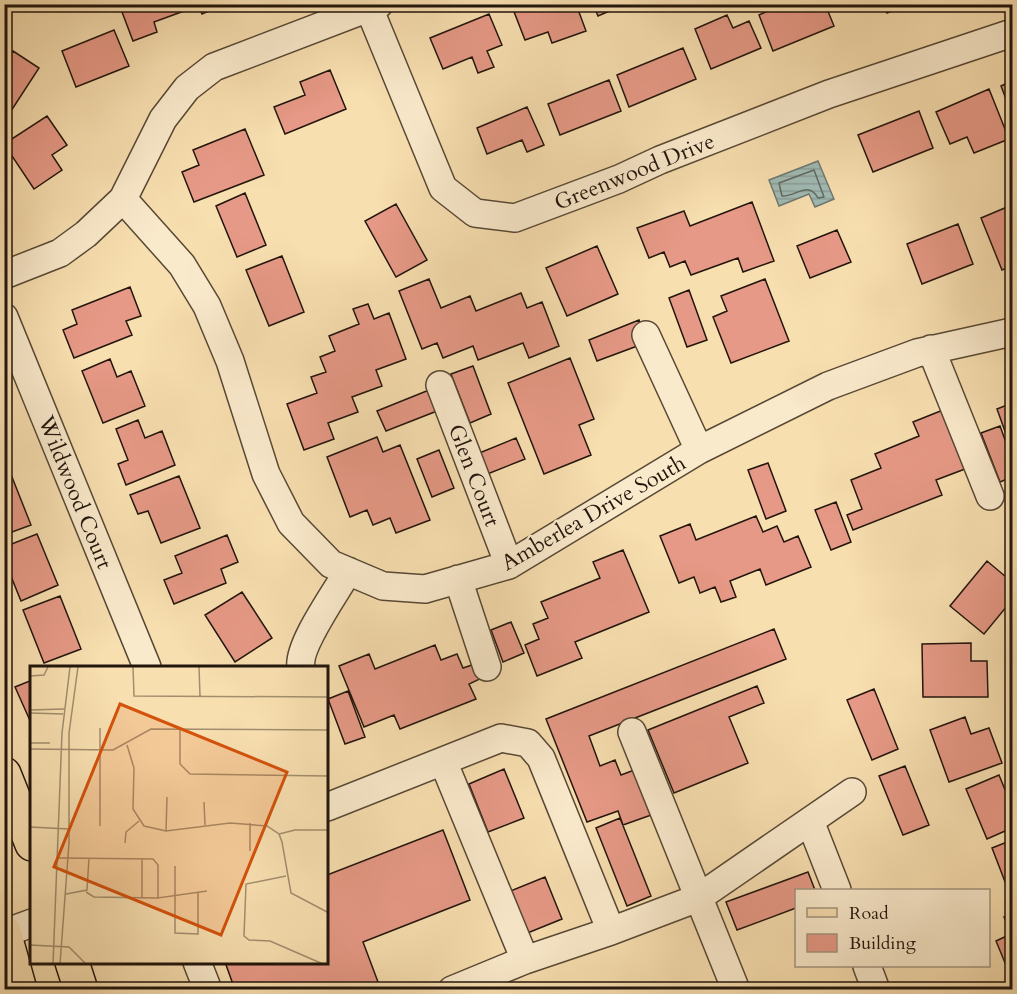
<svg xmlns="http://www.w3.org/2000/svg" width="1017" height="994" font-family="Cardo,serif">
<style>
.water{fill:url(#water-rules);stroke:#6d7871;stroke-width:1.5}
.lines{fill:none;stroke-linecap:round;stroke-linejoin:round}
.shore{stroke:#606860;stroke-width:1.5}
.building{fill:#e69986;stroke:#21150c;stroke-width:1.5}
.minor-casing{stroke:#574835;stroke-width:30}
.major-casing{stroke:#21150c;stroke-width:36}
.minor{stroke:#faeacc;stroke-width:27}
.major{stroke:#f8dfb0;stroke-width:33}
.labels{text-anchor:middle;stroke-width:4.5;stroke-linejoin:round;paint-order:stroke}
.street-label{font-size:22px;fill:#21150c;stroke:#faeacc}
.inset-road{fill:none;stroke:#a28e6e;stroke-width:1.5}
.view{fill:#d4520c;fill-opacity:0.15;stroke:#d4520c;stroke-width:3}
.inset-edge{fill:none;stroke:#21150c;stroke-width:3}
</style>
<defs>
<pattern id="water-rules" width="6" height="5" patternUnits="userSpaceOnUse" patternTransform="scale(1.5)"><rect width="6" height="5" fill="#a0bab4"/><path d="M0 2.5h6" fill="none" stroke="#8a9f9a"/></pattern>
</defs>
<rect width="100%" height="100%" fill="#f8dfb0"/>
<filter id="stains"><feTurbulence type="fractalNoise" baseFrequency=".00333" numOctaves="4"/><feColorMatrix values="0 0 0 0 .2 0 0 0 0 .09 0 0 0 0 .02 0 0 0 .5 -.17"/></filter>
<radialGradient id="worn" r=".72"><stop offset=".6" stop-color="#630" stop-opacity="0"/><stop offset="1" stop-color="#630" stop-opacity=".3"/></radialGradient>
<path class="water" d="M818,161L834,199L815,207L809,194L779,206L769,180Z"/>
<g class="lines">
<path class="shore" d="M814,170L824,197L818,198C808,180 796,197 782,196L779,183Z"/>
</g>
<path class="building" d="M119,4H181L184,11L154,22L157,32L133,41Z
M198,4H225L202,14Z
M511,4H576L586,31L552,43L548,32L525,40Z
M593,4H626L598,16Z
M783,4H825L834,26L773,51L759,15Z
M883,4H901L902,7L887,13Z
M489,14L502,45L487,51L494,67L478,73L472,57L443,69L430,38Z
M727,15L733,28L749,21L761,48L711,69L695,29Z
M114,30L129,66L76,87L62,51Z
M683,48L696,79L629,107L617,75Z
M13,51L39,68L11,111L4,107V65Z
M330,70L346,109L285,134L274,107L305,95L300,82Z
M609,80L621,111L560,135L548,104Z
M1012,81V115L1001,86Z
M989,89L1009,139L974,153L967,137L950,144L936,112Z
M527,107L544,145L527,152L522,140L487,154L477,128Z
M919,111L933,148L873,172L858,135Z
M47,116L67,145L52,155L62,170L34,189L4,144Z
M245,129L264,175L194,202L182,172L199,165L193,150Z
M245,193L266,245L237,257L216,206Z
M752,202L774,261L743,272L738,258L691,275L685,261L670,267L664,252L649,258L637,228L684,211L690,226Z
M396,204L427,260L396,277L365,221Z
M1012,205V266L1002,270L981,218Z
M958,224L973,264L922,284L907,244Z
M837,230L851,262L810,278L797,246Z
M597,246L618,294L567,316L546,268Z
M282,256L304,312L269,326L246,270Z
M429,279L441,308L470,296L476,311L521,293L527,308L542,302L559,346L529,358L523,343L478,360L473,346L443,358L437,343L422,349L399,291Z
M765,279L789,341L731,363L713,317L727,311L721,296Z
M130,287L141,316L126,321L132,335L74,358L63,330L77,324L72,310Z
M689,290L707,340L687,347L669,298Z
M368,304L374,319L389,313L406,359L376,370L382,386L352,397L358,412L328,423L334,439L304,450L287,404L317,393L311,377L326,372L320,357L335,351L329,336L359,324L353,309Z
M639,320L648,342L597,361L589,340Z
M570,358L594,419L579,425L591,455L544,474L508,383Z
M110,359L117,377L131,371L145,406L103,423L82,371Z
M473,366L491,414L470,423L451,374Z
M429,390L437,411L386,431L377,411Z
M1012,403V451L997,409Z
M943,410L965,469L936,480L942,495L853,530L847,515L862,509L851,480L881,468L875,454L919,436L913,422Z
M138,420L145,438L162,431L175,465L126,485L118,464L128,460L116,429Z
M1000,426L1012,459V477L1000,482L981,433Z
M377,437L383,452L400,445L430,520L396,533L390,518L373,525L367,510L350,517L327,457Z
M516,438L525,459L485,475L477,454Z
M439,450L454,488L432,497L417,459Z
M768,463L786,511L766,519L748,470Z
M10,472L31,525L4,535V474Z
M179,476L200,528L161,543L148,511L138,514L130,495Z
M836,502L851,542L831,550L815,510Z
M756,516L763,532L777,526L784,542L798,536L811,567L766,585L760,569L730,581L736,597L721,602L715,587L700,593L694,577L679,583L660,536L690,524L696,540Z
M37,534L58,585L21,601L4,559V547Z
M227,535L238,562L221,569L226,583L174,604L164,580L182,573L175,556Z
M623,550L649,612L575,642L582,658L537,676L525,645L539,639L533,624L548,618L541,602L600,578L593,562Z
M987,561L1012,582V600L984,634L950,606Z
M242,592L272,638L235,662L205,615Z
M60,596L81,649L44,663L23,610Z
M511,622L524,653L503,662L491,630Z
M774,629L786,659L589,736L600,766L615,760L621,775L637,769L654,814L623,825L618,811L587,822L546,719Z
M971,643V661H987L988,697H923L922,644Z
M435,645L441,660L457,654L463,668L478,663L484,677L469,684L476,699L400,729L394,715L364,727L339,666L369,654L375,669Z
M32,680V725L15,687Z
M757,686L764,703L729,717L748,763L674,793L648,730Z
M874,689L898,749L872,760L847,700Z
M348,691L365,737L345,744L328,699Z
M965,717L971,734L989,728L1002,763L949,782L930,730Z
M905,766L929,825L903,835L879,776Z
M504,769L524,818L488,832L469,784Z
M999,775L1006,792L1012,789V828L987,839L966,789Z
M620,818L651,896L627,906L596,828Z
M443,830L470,900L363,942L381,990H235L225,962H327V875Z
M1012,840V900L992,848Z
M808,872L815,890H796V908L737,930L726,902Z
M545,877L562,919L525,934L508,892Z
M1012,914V974L1010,975L996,941L1011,934L1004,917Z"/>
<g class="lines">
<g class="minor-casing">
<path id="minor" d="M369,8L443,188L475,213L515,218L619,179L660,160L829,94L1012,33
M123,199L182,265L207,306L230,361L266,474L291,523L331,564L383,586L425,589L509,565L699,450L828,386L917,353L1012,332
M4,275L60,253L86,234L123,199L163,119L187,88L214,67L379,4
M4,317L147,667
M646,335L699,450
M931,349L990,496
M440,385L509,565
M458,579L487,667
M301,667C297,646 337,591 348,571
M632,732L736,990
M443,761L525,960
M327,807L501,738L528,743L541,758L611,931L698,898L852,792
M810,821L837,890
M5,933L32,923
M197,962L208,990
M867,966L876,990
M452,990L525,960L611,931"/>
</g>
<g class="major-casing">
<path id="major" d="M4,774L32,844
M4,932L20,990
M72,962L81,990"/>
</g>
<use href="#minor" class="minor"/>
<use href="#major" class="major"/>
</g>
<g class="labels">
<g class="street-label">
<text transform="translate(634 171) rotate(-22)" y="8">Greenwood Drive</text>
<text transform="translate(475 475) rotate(69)" y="8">Glen Court</text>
<text transform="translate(76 492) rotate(68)" y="8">Wildwood Court</text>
<text transform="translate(593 512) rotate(-30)" y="8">Amberlea Drive South</text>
</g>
</g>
<g transform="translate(30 666)">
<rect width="298" height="298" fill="#f8dfb0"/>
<path class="inset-road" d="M103,1L104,30L299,31M169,1L170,30M0,10L14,9L18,1M0,44L34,43M0,47L33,48M70,62V160M150,64V98L160,108L299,110M0,77H20M97,79L104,102L103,143L114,160L136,165L200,157L237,160L249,168L252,176L261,227L299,247M0,83L83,84L121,63L299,64M174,136L175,159M220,157V185M0,161L39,163M136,165L137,131M249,168L265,164H299M95,177L96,166L109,155M29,192L123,193L128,199V232L177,225M112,193V231M145,200V267L168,268V227M256,210L216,218L214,270L219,274L240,275L293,298M56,226L64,231L128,232M36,228L57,224L59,192M0,279L39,281L56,298M23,298L32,67L40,1M30,298L39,177V67L48,1"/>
<path class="view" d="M90,38L257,106L191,269L24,201Z"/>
<rect width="298" height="298" class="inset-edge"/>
</g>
<rect width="1017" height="994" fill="none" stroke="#f8dfb0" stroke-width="24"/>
<rect x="6" y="6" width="1005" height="982" fill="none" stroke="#21150c" stroke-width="3"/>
<rect x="12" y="12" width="993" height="970" fill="none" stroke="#21150c" stroke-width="1.5"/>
<rect x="795" y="889" width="195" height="78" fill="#faeacc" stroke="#a3957f" stroke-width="1.5"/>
<rect x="807" y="908" width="30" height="9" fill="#f8dfb0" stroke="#a3957f" stroke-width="1.5"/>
<text x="849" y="919" font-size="18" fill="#21150c">Road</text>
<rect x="807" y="934" width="30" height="18" fill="#e69986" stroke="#a3957f" stroke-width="1.5"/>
<text x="849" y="949" font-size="18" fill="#21150c">Building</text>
<rect width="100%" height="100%" filter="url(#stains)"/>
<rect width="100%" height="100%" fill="url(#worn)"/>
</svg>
